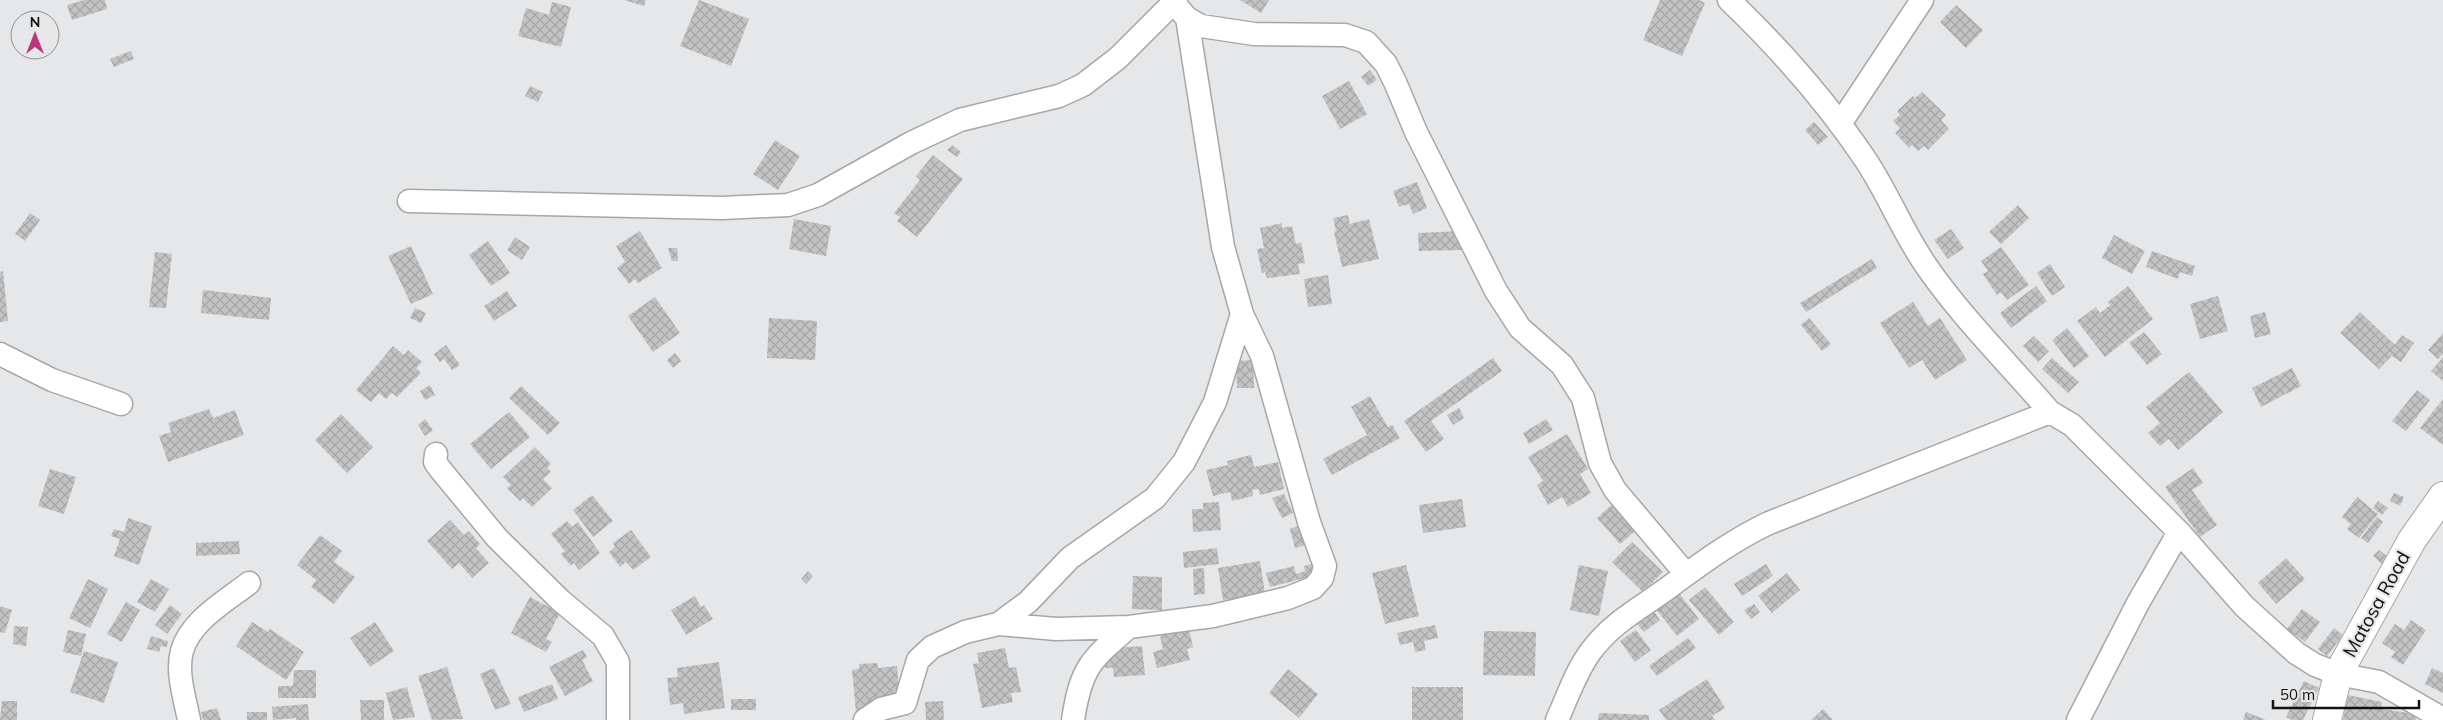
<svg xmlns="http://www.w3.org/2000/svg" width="2443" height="720" font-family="Mulish,sans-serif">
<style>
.building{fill:url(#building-cross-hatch)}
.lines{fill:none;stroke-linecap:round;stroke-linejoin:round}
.minor-casing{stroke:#a6a7a8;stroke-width:25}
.tertiary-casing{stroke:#a6a7a8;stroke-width:30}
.minor{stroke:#fff;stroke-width:22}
.tertiary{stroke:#fff;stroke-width:28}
.labels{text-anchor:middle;stroke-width:4.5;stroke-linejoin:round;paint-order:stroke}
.street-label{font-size:19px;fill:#111112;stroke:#e6e7e8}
</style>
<defs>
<pattern id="building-cross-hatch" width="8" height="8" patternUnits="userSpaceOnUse" patternTransform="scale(1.25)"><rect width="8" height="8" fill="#c2c3c4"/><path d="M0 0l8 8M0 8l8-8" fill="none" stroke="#a6a6a7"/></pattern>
</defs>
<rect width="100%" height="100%" fill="#e6e7e8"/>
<path class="building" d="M84,0H105L107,9L72,20L67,5Z
M624,0H646L644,6Z
M699,0L749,19L731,66L680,46Z
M1240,0H1269L1261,13Z
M1660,0H1699L1705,3L1682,56L1643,40Z
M552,2L571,7L561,47L518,36L526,8L549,15Z
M1956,5L1983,30L1966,48L1940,22Z
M131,51L134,59L114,67L110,59Z
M1370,70L1377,80L1368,86L1361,77Z
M1349,81L1367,114L1340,129L1322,96Z
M530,86L543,92L538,102L525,96Z
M1922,92L1946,115L1941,120L1949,129L1928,150L1924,146L1918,151L1912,145L1909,148L1895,133L1900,128L1893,121L1900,115L1897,111L1913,96L1915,98Z
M1814,122L1828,137L1818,145L1805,130Z
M775,140L800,156L778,190L753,174Z
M952,145L961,152L957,157L947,150Z
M933,155L963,179L917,237L897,221L900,217L894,213L920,180L916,176Z
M1417,182L1427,208L1413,214L1409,204L1399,207L1393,191Z
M2018,205L2029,218L2001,244L1989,232Z
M30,213L40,220L25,241L15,234Z
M1348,215L1350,224L1369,219L1379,259L1342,267L1334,232L1336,231L1333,218Z
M794,219L831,226L826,256L789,249Z
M1282,223V228L1292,226L1296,244L1301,242L1305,263L1298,264L1300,274L1267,278L1265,272L1262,273L1257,249L1264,248L1260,228Z
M1951,229L1964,248L1948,259L1934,240Z
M640,231L662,268L638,283L635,279L629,284L617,268L625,262L616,246Z
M1462,231V250L1419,251L1418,233Z
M2114,235L2145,251L2132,274L2102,258Z
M515,237L530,247L522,260L507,250Z
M488,241L510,273L491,286L469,255Z
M411,246L433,294L411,304L388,256Z
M2001,247L2029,285L2007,300L2001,292L1997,295L1983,274L1988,271L1981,261Z
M668,248H677L678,261H672Z
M2152,251L2195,266L2192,276L2180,272L2178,279L2146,267Z
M155,252L172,254L166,308L149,307Z
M1872,259L1877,268L1806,312L1800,303Z
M2050,264L2065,287L2052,296L2037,273Z
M3,271L8,321L0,322V272Z
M1328,275L1332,304L1308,307L1304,279Z
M2036,286L2047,301L2011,328L2000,313Z
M2128,286L2153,319L2105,357L2077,321L2096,307L2100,313L2110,305L2108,302Z
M203,290L271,298L269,320L201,313Z
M507,291L517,306L494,321L484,306Z
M2218,296L2228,331L2200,339L2190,304Z
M655,297L680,333L653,352L628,316Z
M1913,302L1928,326L1940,318L1967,360L1935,380L1922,360L1909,368L1880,323Z
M415,308L426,313L421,323L410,318Z
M2265,312L2271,334L2255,338L2250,316Z
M2360,312L2395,345L2402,335L2414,343L2401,362L2392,356L2379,369L2340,333Z
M769,318L817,321L815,360L767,358Z
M1809,318L1831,344L1822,351L1801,325Z
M2067,328L2089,356L2074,368L2052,340Z
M2144,332L2162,354L2147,365L2129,343Z
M2443,333V354L2438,359L2428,350Z
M2034,336L2049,351L2038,362L2023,346Z
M446,345L460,365L452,370L444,359L440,362L434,354Z
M393,346L404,355L408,350L422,362L416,368L421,373L397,397L392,393L386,399L379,393L371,402L356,390Z
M675,353L681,361L673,368L667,360Z
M2443,357V381L2431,371Z
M1493,358L1502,371L1431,421L1444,439L1426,452L1404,421Z
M2052,358L2079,382L2068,393L2042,369Z
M1253,360L1254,388H1237L1236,361Z
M2292,368L2301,386L2261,407L2252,388Z
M2189,372L2223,412L2178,450L2169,439L2160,446L2148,433L2160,423L2146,407Z
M430,385L435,395L425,400L420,391Z
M521,386L560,423L548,435L509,398Z
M2417,390L2430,400L2406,431L2392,421Z
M1370,396L1388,427L1392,425L1400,438L1332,475L1323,459L1367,435L1351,407Z
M2443,399V445L2420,428Z
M1459,408L1464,418L1453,425L1447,415Z
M209,409L213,418L235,410L244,435L168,462L159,436L171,432L168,423Z
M509,412L530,437L491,469L470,444Z
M341,414L373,447L347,473L315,440Z
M425,419L433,430L425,436L418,425Z
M1546,419L1553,430L1529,444L1523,433Z
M1567,434L1588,469L1580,474L1591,493L1568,507L1562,497L1548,505L1537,485L1543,481L1528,457Z
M535,447L551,464L547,468L551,472L543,479L552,488L532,507L523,498L520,501L507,488L511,485L503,477Z
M1251,455L1254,467L1278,462L1284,489L1260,495L1259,489L1252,490L1253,496L1232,501L1230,492L1213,496L1206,470L1228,465L1227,461Z
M2193,468L2203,483L2192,490L2217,525L2200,537L2165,487Z
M50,469L76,477L64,514L38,506Z
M2394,493L2404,497L2400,506L2390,501Z
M1284,494L1293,513L1282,518L1272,498Z
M592,495L613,521L593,537L573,510Z
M2357,497L2378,514L2359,538L2347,529L2351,524L2342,517Z
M1462,499L1466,527L1423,533L1419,505Z
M1617,500L1640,527L1620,544L1597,518Z
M2378,501L2388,508L2382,515L2373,508Z
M1219,502L1221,530L1193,532L1192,509H1203V503Z
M2377,517L2383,522L2368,543L2361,538Z
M128,518L152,526L139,565L114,556L120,539L111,536L114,529L124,532Z
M450,520L464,535L469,531L480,544L476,548L489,563L472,578L459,563L452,569L427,541Z
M567,521L572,527L578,522L600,553L579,570L574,563L571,566L561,554L565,551L551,534Z
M1301,525L1306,545L1295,548L1290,529Z
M631,530L651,557L633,570L626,562L620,567L609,552L615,547L613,543Z
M320,535L342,551L334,562L355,577L334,604L311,587L316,580L297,565Z
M239,541L240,554L196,556V543Z
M1632,542L1663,572L1643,592L1612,562Z
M1217,548L1219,564L1184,568L1183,552Z
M2379,550L2388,557L2382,564L2373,556Z
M2286,558L2305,579L2276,604L2258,583Z
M1260,561L1265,594L1223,600L1218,568Z
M1315,563L1317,575L1270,587L1266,573L1294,566L1296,574L1305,571L1304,566Z
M1766,564L1773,576L1742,596L1734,584Z
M1406,565L1419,616L1385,624L1372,573Z
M1579,565L1608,571L1599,616L1570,610Z
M1204,568L1205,594L1194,595L1193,569Z
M808,571L813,576L806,584L801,579Z
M1787,573L1800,590L1772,613L1758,596Z
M1133,576L1162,577V610L1132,609Z
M88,579L108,589L90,628L69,618Z
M151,579L169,589L155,612L137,602Z
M1705,587L1734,622L1719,635L1689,600Z
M1678,592L1699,619L1677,636L1656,609Z
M695,596L701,607L704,605L713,619L686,635L671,610Z
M530,597L560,613L546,639L552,642L546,652L511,633Z
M126,602L140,610L122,642L107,634Z
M1754,604L1760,612L1751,619L1744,610Z
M170,605L182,614L167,634L155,625Z
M0,606L12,610L5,633L0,632Z
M2302,609L2320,622L2305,642L2287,629Z
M1653,610L1660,620L1644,632L1636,623Z
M2411,620L2426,630L2403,665L2391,657L2395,652L2382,643L2395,624L2404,630Z
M252,622L268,632L270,629L304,652L286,680L236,646Z
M375,622L394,651L370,667L350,638Z
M1435,625L1438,638L1424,641L1426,650L1415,652L1413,642L1400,645L1397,633Z
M14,626L28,627L26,646L13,644Z
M2334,628L2343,635L2327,656L2318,649Z
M1189,629L1193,647L1187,649L1190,660L1157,668L1153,652L1163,649L1160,636Z
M68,630L86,634L81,656L63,652Z
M1636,630L1651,650L1635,662L1620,641Z
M1484,631L1536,632L1535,676L1483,675Z
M151,636L168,641L167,647L161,646L159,652L147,649Z
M1688,638L1696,648L1657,676L1649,666Z
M1142,646L1145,675L1114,677L1113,668H1105L1104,649Z
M1005,648L1009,668L1016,667L1021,692L1011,693L1013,702L982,708L973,664L979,663L977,653Z
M583,650L587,657L582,660L593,681L565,696L549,667Z
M84,651L118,662L104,703L70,692Z
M719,662L725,708L684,714L683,703L670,705L667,678L678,677L677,668Z
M877,663L878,668L897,666L900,701L872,711L856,713L852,670L859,669V664Z
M447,667L463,719L432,720L418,676Z
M494,668L511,704L495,710L480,674Z
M2432,668L2443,673V693L2425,684Z
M1288,669L1318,694L1299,718L1269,693Z
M294,670H316V698H278V686H293Z
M1707,679L1725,708L1712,716L1715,720H1666L1659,710Z
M2304,681L2319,688L2303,720H2292L2286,717Z
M552,684L558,699L524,712L518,697Z
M407,687L415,717L393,720L386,693Z
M1412,687H1463V720H1412Z
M2348,695L2382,702L2381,709L2417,714L2416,720H2343Z
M731,699H756V710H731Z
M360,700H384V720H361Z
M2,701H17V720H0Z
M943,701L944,720H926L925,702Z
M308,704L309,720H296V718L273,720L272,707Z
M217,708L221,720H203L201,712Z
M1823,709L1833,720H1811Z
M247,712H267V720H247Z
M2246,712L2266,720H2243Z
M1599,713L1649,715V720H1598Z"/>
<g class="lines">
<g class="minor-casing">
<path id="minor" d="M1171,0L1187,18L1201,26L1254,34L1345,35L1366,42L1386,64L1395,82L1416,132L1496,291L1520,328L1562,365L1583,398L1600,463L1615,490L1686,574
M1729,0C1779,48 1826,101 1865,159C1888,193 1903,233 1927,267C1963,319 2009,364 2050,412L2072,425L2179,532L2244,606L2296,653L2315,665L2338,674L2379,682L2443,719
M1840,124L1922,0
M409,201L722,208L788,205L818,195L911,143L960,120L1059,96L1083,85L1118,58L1176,0
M0,354L52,380L121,404
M436,454L435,462L440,469L497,538L560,600L603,636L618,662V720
M998,624L1056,629L1129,627L1213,616L1288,598L1313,588L1322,578L1325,566L1309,522L1262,356L1242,314
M189,720C185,699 176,672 182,651C190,621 226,601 249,583
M865,720L881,709L905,703L918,660L932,647L965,632L998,624L1028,602L1070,558L1155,498L1184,462L1215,402L1242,314L1223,247L1187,18
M1073,720C1081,668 1090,660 1129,627
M1557,720C1567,698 1576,671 1591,651C1615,619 1645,606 1676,582C1706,560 1735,539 1769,523L2050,412
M2078,720L2138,603L2179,532"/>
</g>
<g class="tertiary-casing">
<path id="tertiary" d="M2327,720L2338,674L2412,540L2443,496"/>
</g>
<use href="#minor" class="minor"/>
<use href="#tertiary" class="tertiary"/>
</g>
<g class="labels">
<g class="street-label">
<text transform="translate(2376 604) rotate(-61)" y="7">Matosa Road</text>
</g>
</g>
<g transform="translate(35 35)"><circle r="24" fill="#e6e7e8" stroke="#919192"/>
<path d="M0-4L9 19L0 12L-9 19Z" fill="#bb377c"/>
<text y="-8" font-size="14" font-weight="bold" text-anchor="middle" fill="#111112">N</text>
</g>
<path d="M2273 700v8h146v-8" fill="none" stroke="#111112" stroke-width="2.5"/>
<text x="2280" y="700" font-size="15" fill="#111112" stroke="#e6e7e8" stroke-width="4" paint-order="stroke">50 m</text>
</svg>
